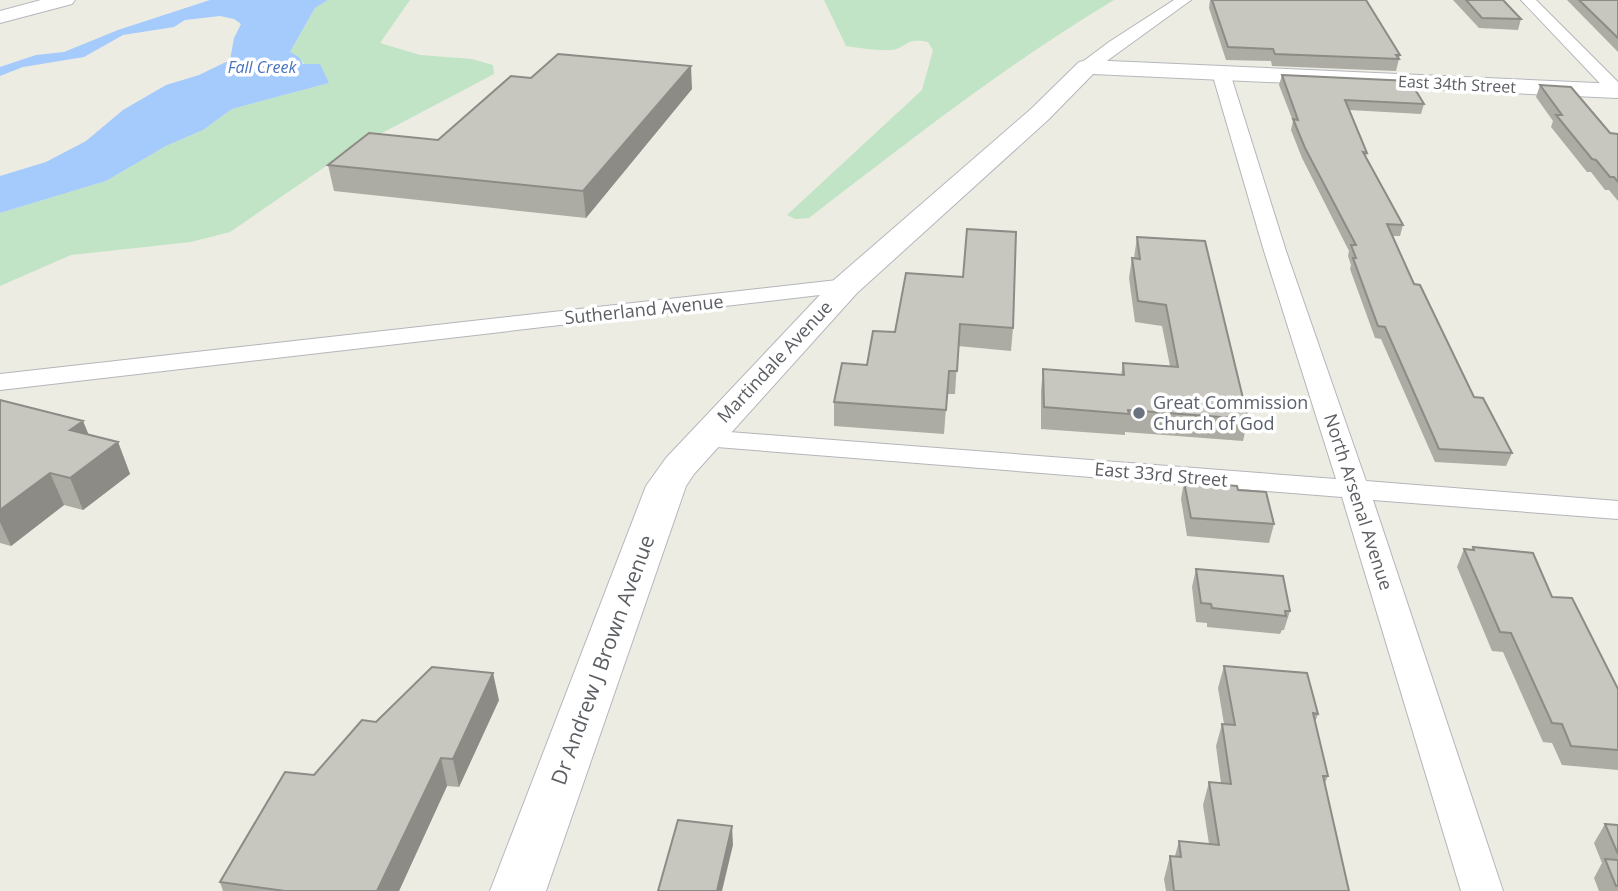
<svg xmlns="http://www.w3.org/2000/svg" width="1618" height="891" font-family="'Open Sans',sans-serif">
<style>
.green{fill:#c0e4c5}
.water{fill:#a5cafc}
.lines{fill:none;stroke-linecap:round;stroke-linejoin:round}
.minor-casing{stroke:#b4b5ba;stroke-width:2}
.secondary-casing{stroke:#b5b7bd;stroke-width:2}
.minor{fill:#fff;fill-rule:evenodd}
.secondary{fill:#fff;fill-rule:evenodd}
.wall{fill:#acaba4}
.shaded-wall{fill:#8c8b86}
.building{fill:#c8c7bf;stroke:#8c8b86;stroke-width:2}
.worship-dot{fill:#6b7280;stroke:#fff;stroke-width:2.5}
.labels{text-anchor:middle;stroke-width:7;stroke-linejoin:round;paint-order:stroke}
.far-water-label{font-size:16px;font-style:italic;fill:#4872be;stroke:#fff}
.far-street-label{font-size:16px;fill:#5b5e63;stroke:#fff}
.street-label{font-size:18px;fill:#5b5e63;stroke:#fff}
.worship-label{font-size:18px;fill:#5b616d;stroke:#fff;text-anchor:start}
.near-street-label{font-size:21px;fill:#5b5e63;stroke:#fff}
</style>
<rect width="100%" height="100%" fill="#edece3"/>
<path class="green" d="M328,0H410L380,43L420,55L472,59L493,65L494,74L348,151L230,232L191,242L71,255L0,286V213L106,181L166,146L203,130L232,109L329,83L290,52L315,8Z
M824,0H1114C1007,64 908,142 809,218L795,219L787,215L922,90L933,50L928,42C904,37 908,48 891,50C877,51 861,48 846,46Z"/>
<path class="water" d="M210,0H328L315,8L290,52L299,57L303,64H320L329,83L232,109L203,130L166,146L106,181L0,213V176L46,162L86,141L123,110L166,85L199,75L230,60L234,38L241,24L234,19L220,16L185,20L174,27L123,35L84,57L23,67L0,76V67L36,55L64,52L118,30Z"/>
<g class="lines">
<g class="minor-casing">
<path id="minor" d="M1174,0H1191L1093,71H1081L1079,67L1081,63L1109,42Z
M1521,0H1536L1618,82V97L1612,96Z
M1221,68L1230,73L1286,251L1366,481L1618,501V519L1373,500L1503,891H1461L1342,497L704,446L694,444L690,438L694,432L704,430L1336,479L1264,251L1212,73Z
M846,279L854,281L858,286L854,291L0,390V374Z"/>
</g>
<g class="secondary-casing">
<path id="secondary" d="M41,0H75L72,4L0,23V11Z
M1087,60L1618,84V98L1093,74L1049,119L857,293L694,474L686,486L546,891H490L646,486L666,458L835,279L1031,109L1079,62Z"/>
</g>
<use href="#minor" class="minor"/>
<use href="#secondary" class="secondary"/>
</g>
<path class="wall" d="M1210,0H1366L1400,55L1396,71L1272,66L1271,61L1226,60L1209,8Z
M1453,0H1503L1521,19L1518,30L1479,28Z
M1567,0H1618V52Z
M1282,75L1424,104L1421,114L1349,110L1367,153L1366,157L1403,225L1400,236H1393L1414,284L1474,397L1512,453L1506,466L1435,462L1381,339L1375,338L1350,269L1351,265L1348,256L1349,251L1302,158L1291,130L1293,121L1279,85Z
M1540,85L1610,133L1618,134V201L1609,190H1605L1591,172H1587L1551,127L1553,121L1536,97Z
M692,89L586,218L334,191L328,165L438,140Z
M1137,237L1248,419L1243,441L1125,432V435L1041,429V391L1043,369L1121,375L1123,363L1170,366L1162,326L1135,322L1129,278L1132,258H1134Z
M906,273L1013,328L1011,351L958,346L955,394H947L944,434L834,426V402L867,365L895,332Z
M0,400L89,435L118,442L130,474L83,510L64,505L11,546L0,543Z
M1184,482L1238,490L1274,524L1269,543L1187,536L1181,499Z
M1473,547L1552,597L1618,689V770L1562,765L1552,743L1543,742L1503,652L1492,651L1457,567L1464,549L1472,550Z
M1196,569L1290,611L1284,630H1282L1280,634L1207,627V623L1196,622L1192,587Z
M1224,666L1318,714L1315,722L1328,776L1325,783L1349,891H1166L1164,879L1170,856H1175L1179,841L1209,844L1203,805L1209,782L1221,783L1216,746L1222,724H1224L1218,688Z
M499,700L459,787L447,786L399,891H223L220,882L314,775Z
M1605,824L1618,825V891H1599L1594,878L1602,863L1594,843Z"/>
<path class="shaded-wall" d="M691,66L692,89L586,218L583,191Z
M83,421L96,452L70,430Z
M118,442L130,474L83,510L70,478Z
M50,473L64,505L11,546L0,522V510Z
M493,673L499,700L459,787L453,759Z
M441,758L447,786L399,891H377Z
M732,826L733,845L722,891H717Z"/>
<path class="building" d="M1212,0H1366L1400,55H1396L1399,59L1275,54L1273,49L1228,47Z
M1466,0H1503L1521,19L1482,18Z
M1579,0H1618V38Z
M558,54L691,66L583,191L328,165L369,133L438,140L511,76L531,78Z
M1282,75L1410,81L1424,104L1345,100L1367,153L1363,152L1403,225L1387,224L1414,284L1420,285L1474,397L1483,398L1512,453L1439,449L1385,327L1378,326L1353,258H1356L1351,245H1356L1305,148L1293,119L1298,120Z
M1540,85L1571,87L1610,133L1618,134V182L1614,177H1610L1596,160L1592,159L1556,115H1562Z
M967,229L1016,232L1013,328L960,324L957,371H949L946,410L834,402L842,363L867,365L873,331L895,332L906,273L963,277Z
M1137,237L1205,241L1248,419L1128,410L1129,414L1044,407L1043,369L1124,375L1123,363L1178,367L1166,305L1138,301L1132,258L1140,259Z
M0,400L83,421L70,430L118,442L70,478L50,473L0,510Z
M1184,482L1237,486L1238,490L1266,492L1274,524L1191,518Z
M1473,547L1533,553L1552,597L1572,598L1618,689V750L1571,746L1562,724L1552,723L1511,633L1500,632L1464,549L1474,550Z
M1196,569L1283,576L1290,611H1285L1286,616L1212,608L1211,604L1201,603Z
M1224,666L1307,673L1318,714L1313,713L1328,776H1323L1349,891H1174L1170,856L1181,857L1179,841L1219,845L1209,782L1231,784L1222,724L1235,725Z
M432,667L493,673L453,759L441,758L377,891H285L220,882L285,772L314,775L362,720L376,722Z
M678,820L732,826L717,891H658Z
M1605,824L1618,825V854Z
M1605,859L1618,860V886H1616Z"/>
<circle class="worship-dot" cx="1139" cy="413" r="7"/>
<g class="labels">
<g class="far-water-label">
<text x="262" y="73">Fall Creek</text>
</g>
<g class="far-street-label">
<text transform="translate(1457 84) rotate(3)" y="6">East 34th Street</text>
</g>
<g class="street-label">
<text transform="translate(644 310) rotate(-6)" y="6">Sutherland Avenue</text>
<text transform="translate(775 362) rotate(-47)" y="6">Martindale Avenue</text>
<text transform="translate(1161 475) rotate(5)" y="6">East 33rd Street</text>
<text transform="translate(1358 502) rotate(72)" y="6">North Arsenal Avenue</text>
</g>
<g class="worship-label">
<text x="1153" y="409">Great Commission<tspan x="1153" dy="21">Church of God</tspan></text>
</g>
<g class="near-street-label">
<text transform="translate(603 660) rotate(-70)" y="7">Dr Andrew J Brown Avenue</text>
</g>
</g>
</svg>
